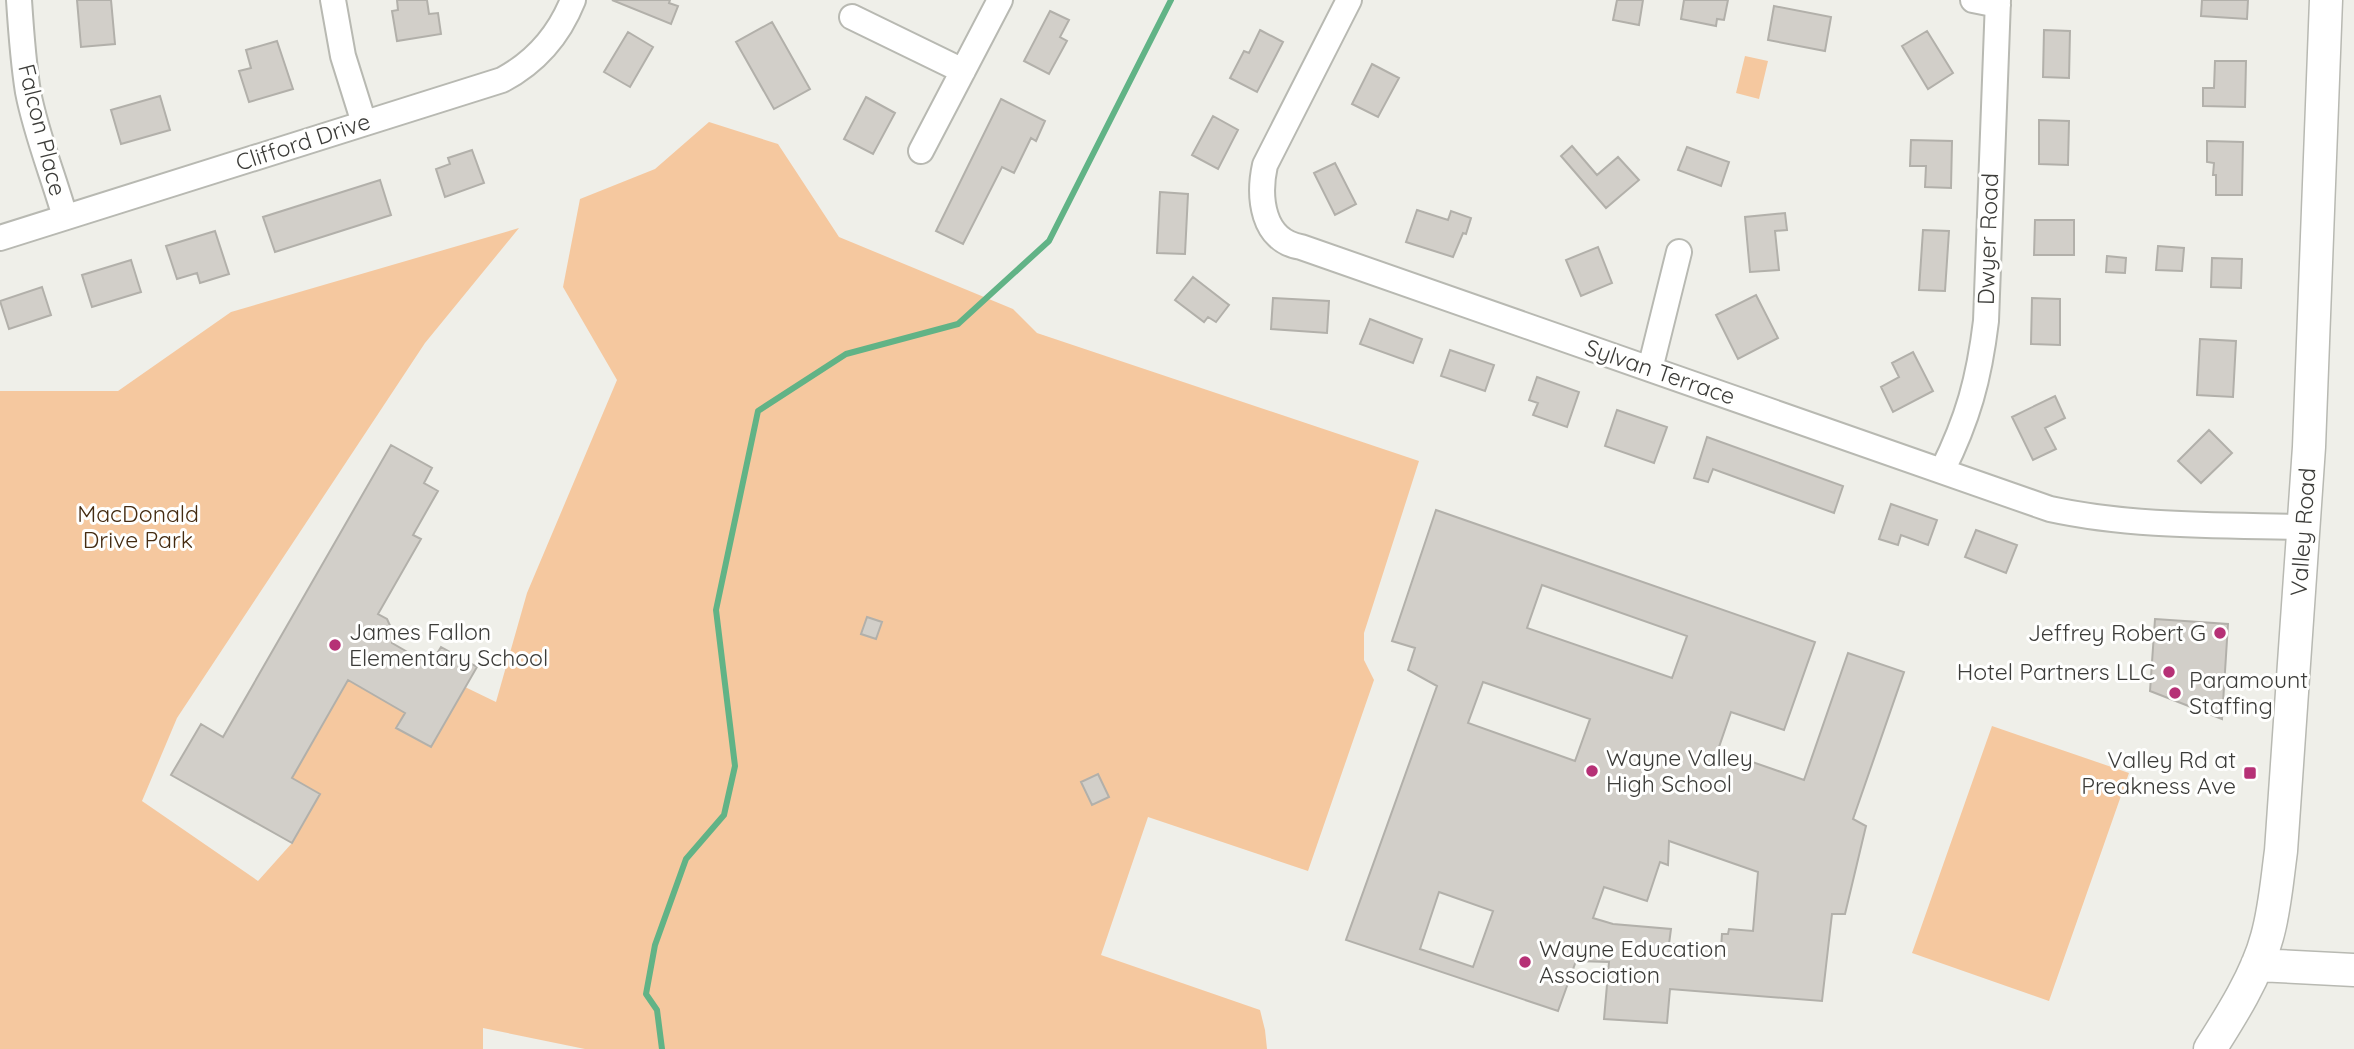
<svg xmlns="http://www.w3.org/2000/svg" width="2354" height="1049" font-family="Quicksand,sans-serif">
<style>
.green{fill:#f5c89f}
.lines{fill:none;stroke-linecap:round;stroke-linejoin:round}
.stream{stroke:#61b386;stroke-width:6}
.building{fill:#d2cfc9;stroke:#b2b0aa;stroke-width:2;fill-rule:evenodd}
.minor-casing{stroke:#b8b9b2;stroke-width:28}
.major-casing{stroke:#b8b9b2;stroke-width:35}
.minor{stroke:#fff;stroke-width:24}
.major{stroke:#fff;stroke-width:32}
.poi-dot{fill:#b63176;stroke:#fffffe;stroke-width:2.5}
.labels{text-anchor:middle;stroke-width:6;stroke-linejoin:round;paint-order:stroke}
.street-label{font-size:23px;fill:#3c3c39;stroke:#fffffe}
.park-label{font-size:23px;fill:#442b11;stroke:#fffffe}
.poi-label{font-size:23px;fill:#3c3c39;stroke:#fffffe;text-anchor:start}
</style>
<rect width="100%" height="100%" fill="#efefe9"/>
<path class="green" d="M1745,56L1768,61L1759,99L1736,93Z
M709,122L778,144L839,237L1013,309L1037,333L1419,461L1364,633V660L1374,680L1308,871L1148,817L1101,955L1260,1010L1265,1030L1267,1049H585L483,1028V1049H0V391H118L231,312L519,228L425,343L177,718L142,801L258,881L292,843L320,795L292,778L348,680L405,713L397,728L430,747L465,687L496,702L527,593L617,380L563,287L580,199L655,169Z
M1992,726L2129,773L2049,1001L1912,953Z"/>
<g class="lines">
<path class="stream" d="M662,1049L657,1010L646,994L655,945L686,859L724,815L735,766L716,610L758,411L846,354L958,324L1049,241L1171,0"/>
</g>
<path class="building" d="M77,0H111L115,44L81,47Z
M397,0H427L429,14L438,13L441,34L397,41L392,11L398,10Z
M612,0H670L669,3L678,6L671,24Z
M1617,0H1643L1639,25L1613,20Z
M1684,0H1728L1724,20L1717,19L1716,26L1681,19Z
M2202,0H2248L2247,19L2201,16Z
M1774,6L1831,17L1825,51L1768,40Z
M1050,11L1069,20L1060,37L1067,41L1049,74L1024,61Z
M772,22L810,89L774,109L736,42Z
M1260,30L1283,42L1257,92L1230,78L1244,51L1249,53Z
M2044,30L2070,31L2069,78L2043,77Z
M1927,31L1953,73L1928,89L1902,46Z
M628,32L653,47L630,87L604,72Z
M277,41L293,89L249,102L239,71L251,68L246,50Z
M2215,61H2246L2245,107L2203,106V88H2214Z
M1372,64L1399,78L1378,117L1352,104Z
M160,96L170,130L121,144L111,110Z
M866,97L895,113L873,154L844,139Z
M1001,99L1045,121L1036,141L1031,138L1014,173L1002,167L963,244L936,231Z
M1213,116L1238,130L1218,169L1192,155Z
M2039,120L2069,121L2068,165L2039,164Z
M1911,140L1952,141L1951,188L1925,187L1926,166H1910Z
M2207,141L2243,142L2242,195H2216V175H2213L2214,163L2207,162Z
M1572,146L1597,175L1618,157L1639,180L1606,208L1561,156Z
M1687,147L1729,162L1721,186L1678,170Z
M472,150L484,183L445,197L436,169L450,164L448,158Z
M1335,163L1356,204L1335,215L1314,173Z
M380,180L391,215L275,252L263,217Z
M1160,192L1188,194L1185,254L1157,253Z
M1417,210L1448,220L1451,211L1471,218L1466,234L1463,233L1453,257L1406,242Z
M1785,213L1787,230L1775,231L1779,270L1750,272L1745,217Z
M2035,220H2074V255H2034Z
M1923,230L1949,231L1945,291L1919,290Z
M215,231L229,274L200,283L197,273L177,279L166,246Z
M2158,246L2184,248L2182,271L2156,270Z
M1598,247L1612,283L1581,296L1566,260Z
M2107,256L2126,258L2125,273L2106,272Z
M2212,258L2242,259L2241,288L2211,287Z
M131,260L141,292L92,307L82,275Z
M1193,277L1229,305L1216,322L1208,317L1204,322L1175,300Z
M42,287L51,315L9,329L0,301Z
M1756,295L1778,338L1738,359L1716,315Z
M1273,298L1329,301L1327,333L1271,329Z
M2032,298L2060,299V345L2031,344Z
M1370,319L1422,339L1413,363L1360,344Z
M2200,339L2236,341L2233,397L2197,395Z
M1450,350L1494,365L1485,391L1441,376Z
M1913,352L1933,391L1893,412L1881,387L1899,377L1892,363Z
M1537,377L1579,392L1567,427L1533,415L1538,403L1529,400Z
M2055,396L2065,418L2045,428L2056,449L2033,460L2012,417Z
M1617,410L1667,427L1654,463L1605,446Z
M2209,430L2232,453L2201,483L2178,461Z
M1707,437L1843,486L1834,513L1713,469L1708,482L1694,478Z
M391,445L432,468L424,483L438,491L413,535L421,539L378,614L387,619L393,632L392,643L430,665L441,647L477,667L431,747L396,728L405,713L348,680L292,778L320,794L292,843L171,775L201,724L223,737Z
M1891,504L1937,520L1928,545L1901,535L1898,545L1879,539Z
M1436,510L1815,642L1784,730L1731,712L1718,750L1804,780L1848,653L1904,672L1853,819L1866,826L1845,914H1832L1822,1001L1670,989L1667,1023L1604,1019L1609,962L1576,961L1558,1011L1346,940L1437,686L1408,670L1415,648L1392,641ZM1542,585L1687,636L1672,678L1527,628ZM1483,682L1590,719L1575,761L1468,723ZM1669,841L1758,872L1753,931L1729,929L1728,934H1722L1721,949L1669,944L1671,929L1613,924L1593,918L1604,887L1647,901L1660,862L1668,865ZM1439,892L1493,911L1473,967L1420,949Z
M1976,530L2017,545L2006,573L1965,557Z
M867,617L882,622L876,639L861,634Z
M2155,619L2228,624L2222,719L2150,691Z
M1098,774L1109,797L1092,805L1081,782Z"/>
<g class="lines">
<g class="minor-casing">
<path id="minor" d="M19,0C21,31 23,61 28,92C36,134 53,175 65,217
M333,0L343,56L364,123
M1349,0L1265,165C1258,197 1262,241 1301,247L2050,509C2133,527 2219,525 2304,527
M1973,0L1998,5
M852,17L963,71
M921,151L1000,0
M0,238L502,80C536,62 559,35 573,0
M1650,369L1679,252
M1942,471C1968,419 1979,379 1986,321L1998,0"/>
</g>
<g class="major-casing">
<path id="major" d="M2257,965L2354,970
M2210,1049C2231,1016 2257,975 2267,937C2275,909 2277,880 2281,851L2309,447L2326,0"/>
</g>
<use href="#minor" class="minor"/>
<use href="#major" class="major"/>
</g>
<g class="poi-dot">
<circle cx="2220" cy="633" r="7"/>
<circle cx="335" cy="645" r="7"/>
<circle cx="2169" cy="672" r="7"/>
<circle cx="2175" cy="693" r="7"/>
<circle cx="1592" cy="771" r="7"/>
<rect x="2243" y="766" width="14" height="14" rx="3.5"/>
<circle cx="1525" cy="962" r="7"/>
</g>
<g class="labels">
<g class="street-label">
<text transform="translate(42 130) rotate(76)" y="8">Falcon Place</text>
<text transform="translate(303 142) rotate(-18)" y="8">Clifford Drive</text>
<text transform="translate(1988 239) rotate(-88)" y="8">Dwyer Road</text>
<text transform="translate(1660 372) rotate(19)" y="8">Sylvan Terrace</text>
<text transform="translate(2303 532) rotate(-86)" y="8">Valley Road</text>
</g>
<g class="park-label">
<text x="138" y="522">MacDonald<tspan x="138" dy="26">Drive Park</tspan></text>
</g>
<g class="poi-label">
<text x="349" y="640">James Fallon<tspan x="349" dy="26">Elementary School</tspan></text>
<text x="2206" y="641" text-anchor="end">Jeffrey Robert G</text>
<text x="2155" y="680" text-anchor="end">Hotel Partners LLC</text>
<text x="2189" y="688">Paramount<tspan x="2189" dy="26">Staffing</tspan></text>
<text x="1606" y="766">Wayne Valley<tspan x="1606" dy="26">High School</tspan></text>
<text x="2236" y="768" text-anchor="end">Valley Rd at<tspan x="2236" dy="26">Preakness Ave</tspan></text>
<text x="1539" y="957">Wayne Education<tspan x="1539" dy="26">Association</tspan></text>
</g>
</g>
</svg>
